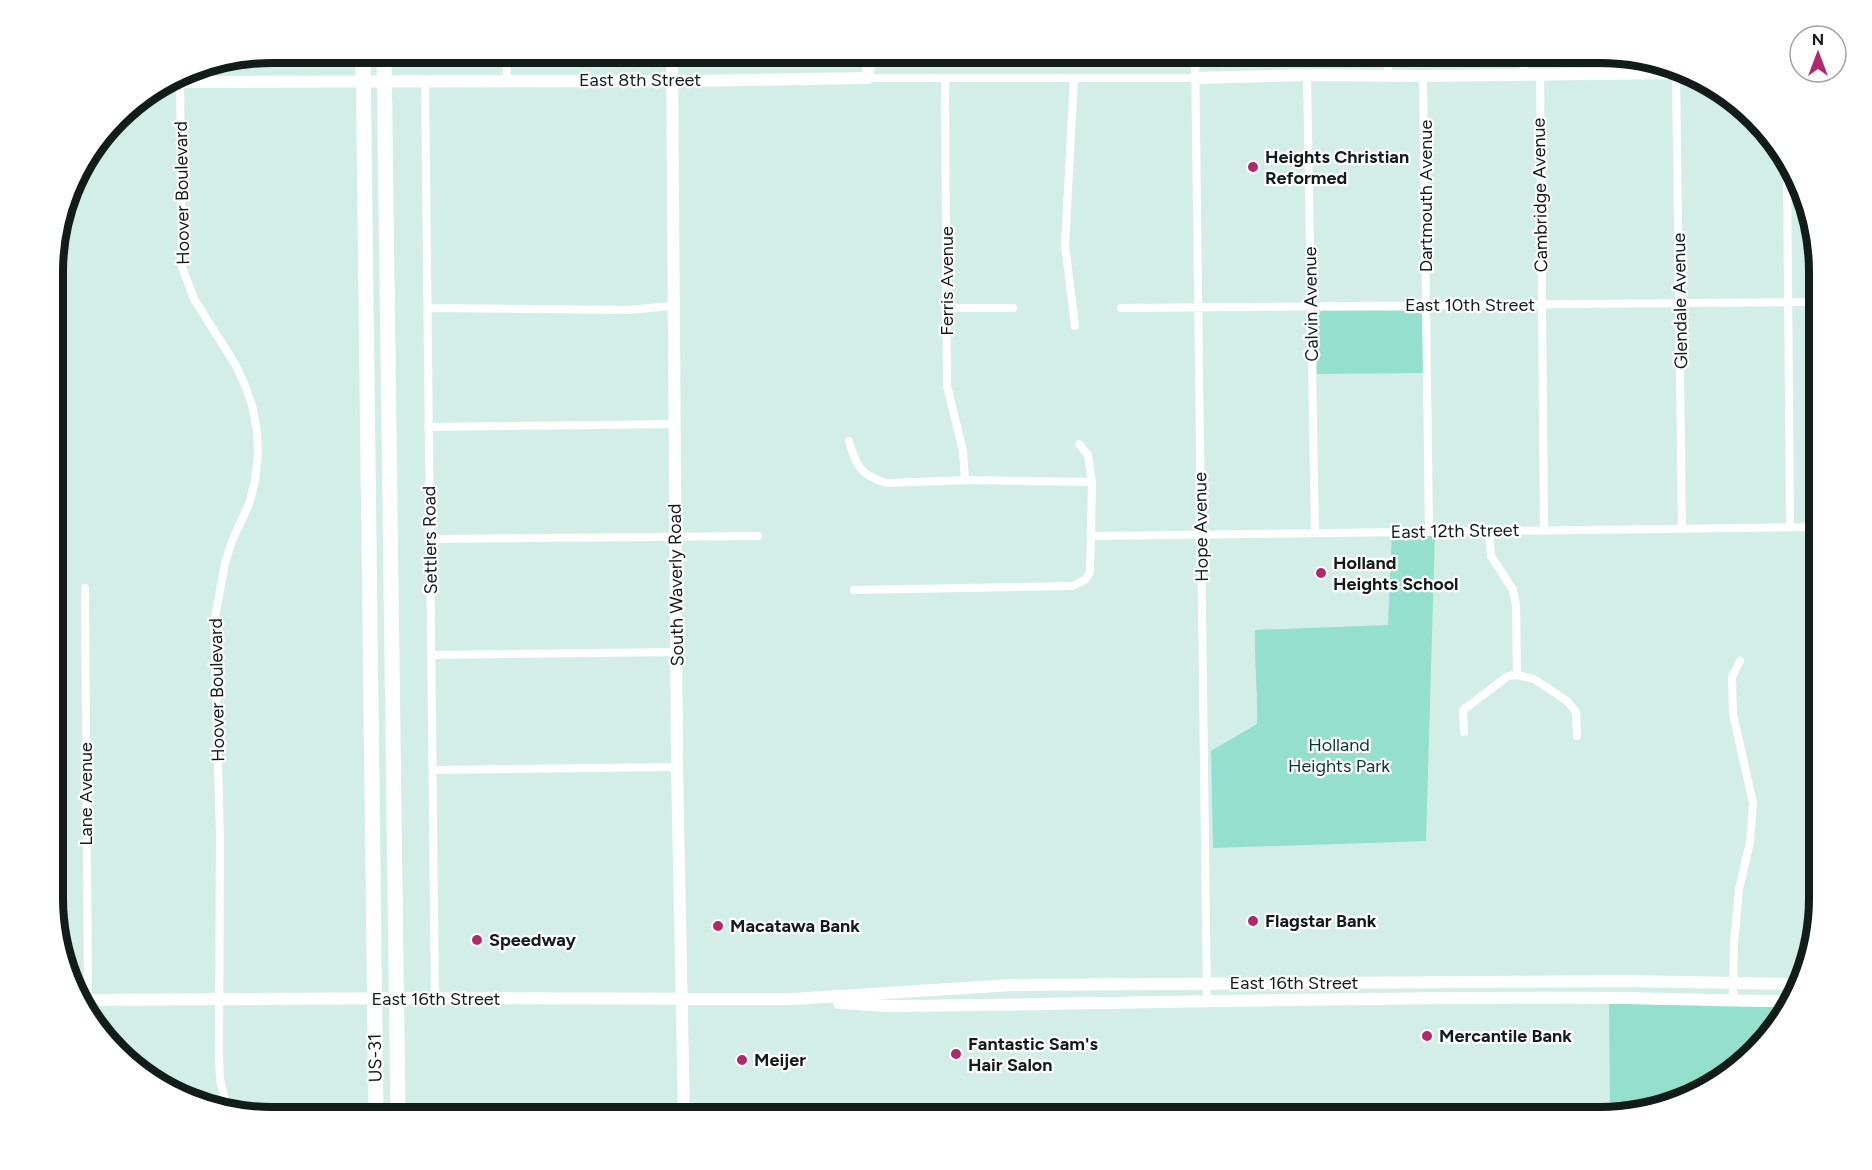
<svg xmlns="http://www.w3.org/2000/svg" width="1872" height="1170" font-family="Figtree,sans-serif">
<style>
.green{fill:#94e0cc}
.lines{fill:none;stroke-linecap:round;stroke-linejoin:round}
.street{stroke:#fff;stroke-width:8}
.secondary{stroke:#fff;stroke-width:12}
.highway{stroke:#fff;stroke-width:15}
.poi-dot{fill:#b1296c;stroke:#fff;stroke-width:2}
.labels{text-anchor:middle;stroke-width:4.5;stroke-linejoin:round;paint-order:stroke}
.street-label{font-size:18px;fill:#121c19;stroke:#fff}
.poi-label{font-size:18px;font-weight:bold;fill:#121c19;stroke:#fff;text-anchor:start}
.park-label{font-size:18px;fill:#0a382f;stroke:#fff}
.rim{fill:none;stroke:#121c19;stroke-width:8}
</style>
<rect width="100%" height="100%" fill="#d3eee6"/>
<path class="green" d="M1322,311H1419L1423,316V373L1317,374L1315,315Z
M1435,531L1426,841L1213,848L1211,751L1257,724C1258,693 1254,661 1255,630L1388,625L1392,532Z
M1609,1004H1788L1783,1020L1710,1088L1610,1117Z"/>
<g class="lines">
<path class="street" d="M506,53L507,81
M1195,53L1207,1001
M1388,53V76
M1523,53L1524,75
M1654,61V73
M1676,73L1682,528
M1307,75L1315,533
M1540,75L1544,530
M1423,76L1429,531
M867,78H1195
M1074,78L1065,245L1075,326
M945,79L947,386L963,451L965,480
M425,81L435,998
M180,82L182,267L194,299L235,364L244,383L252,405L257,431L258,454L255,481L249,504L232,541L225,563L214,623L220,837L219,1058L220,1079L227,1110
M1787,159L1790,527
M428,308L627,310L673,306
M948,308H1013
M1121,308L1819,302
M428,427L674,424
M849,441C856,466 861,476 887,483L965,480L1092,482
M1489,531L1491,556L1513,590L1516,606L1517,675
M1091,536L1819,527
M431,539L758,536
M85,588L88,1000
M854,590L1073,586L1086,579L1090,572L1092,482L1088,455L1079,444
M431,655L677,652
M1464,732L1463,710L1508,676L1517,675L1534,679L1567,701L1576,712L1577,736
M433,770L677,767
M1733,1001L1734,943L1739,889L1750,842L1753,803L1733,714L1732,677L1740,661"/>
<path class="secondary" d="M672,53L677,767L684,1117
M1195,78L1307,75L1423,76L1689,73
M167,82L689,81L867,78L869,66L880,53
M79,1000L435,998L793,999L1012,985L1625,981L1795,984
M839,1003L886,1006C1133,1004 1379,996 1626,998C1680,999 1735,1001 1789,1001"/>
<path class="highway" d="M363,53L376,1117
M384,53L398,1117"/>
</g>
<g class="poi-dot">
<circle cx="1253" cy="167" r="6"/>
<circle cx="1321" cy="573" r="6"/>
<circle cx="1253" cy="921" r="6"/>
<circle cx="718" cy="926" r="6"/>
<circle cx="477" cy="940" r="6"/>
<circle cx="1427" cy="1036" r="6"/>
<circle cx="956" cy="1054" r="6"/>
<circle cx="742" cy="1060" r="6"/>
</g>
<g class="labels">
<g class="street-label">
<text x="640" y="86">East 8th Street</text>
<text transform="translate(182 193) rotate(-91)" y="6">Hoover Boulevard</text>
<text transform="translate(1540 195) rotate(-91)" y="6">Cambridge Avenue</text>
<text transform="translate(1426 196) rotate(-90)" y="6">Dartmouth Avenue</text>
<text transform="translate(947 281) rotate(-90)" y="6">Ferris Avenue</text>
<text transform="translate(1680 301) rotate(-91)" y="6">Glendale Avenue</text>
<text transform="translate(1311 304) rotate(-91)" y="6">Calvin Avenue</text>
<text x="1470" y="311">East 10th Street</text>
<text transform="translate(1201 527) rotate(-91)" y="6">Hope Avenue</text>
<text transform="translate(1455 531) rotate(-1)" y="6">East 12th Street</text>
<text transform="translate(430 540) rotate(-91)" y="6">Settlers Road</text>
<text transform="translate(676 585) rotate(-91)" y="6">South Waverly Road</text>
<text transform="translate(217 690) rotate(-91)" y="6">Hoover Boulevard</text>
<text transform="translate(86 794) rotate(-90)" y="6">Lane Avenue</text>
<text x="1294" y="989">East 16th Street</text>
<text x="436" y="1005">East 16th Street</text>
<text transform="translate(375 1058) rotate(-91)" y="6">US-31</text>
</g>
<g class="poi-label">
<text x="1265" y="163">Heights Christian<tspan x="1265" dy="21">Reformed</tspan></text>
<text x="1333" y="569">Holland<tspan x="1333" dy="21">Heights School</tspan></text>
<text x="1265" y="927">Flagstar Bank</text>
<text x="730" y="932">Macatawa Bank</text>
<text x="489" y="946">Speedway</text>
<text x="1439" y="1042">Mercantile Bank</text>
<text x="968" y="1050">Fantastic Sam's<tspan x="968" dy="21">Hair Salon</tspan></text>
<text x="754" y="1066">Meijer</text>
</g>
<g class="park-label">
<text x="1339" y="751">Holland<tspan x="1339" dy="21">Heights Park</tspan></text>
</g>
</g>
<path d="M0 0H1872V1170H0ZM272 63H1600A209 209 0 0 1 1809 272V898A209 209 0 0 1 1600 1107H272A209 209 0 0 1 63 898V272A209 209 0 0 1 272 63Z" fill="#fff" fill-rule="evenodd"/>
<path class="rim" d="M272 63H1600A209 209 0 0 1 1809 272V898A209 209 0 0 1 1600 1107H272A209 209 0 0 1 63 898V272A209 209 0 0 1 272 63Z"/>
<g transform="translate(1818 54)"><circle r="28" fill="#ffffff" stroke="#a0a4a3" stroke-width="1.5"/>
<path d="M0-4.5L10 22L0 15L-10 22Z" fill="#b1296c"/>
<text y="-9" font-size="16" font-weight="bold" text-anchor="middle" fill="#121c19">N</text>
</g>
</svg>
